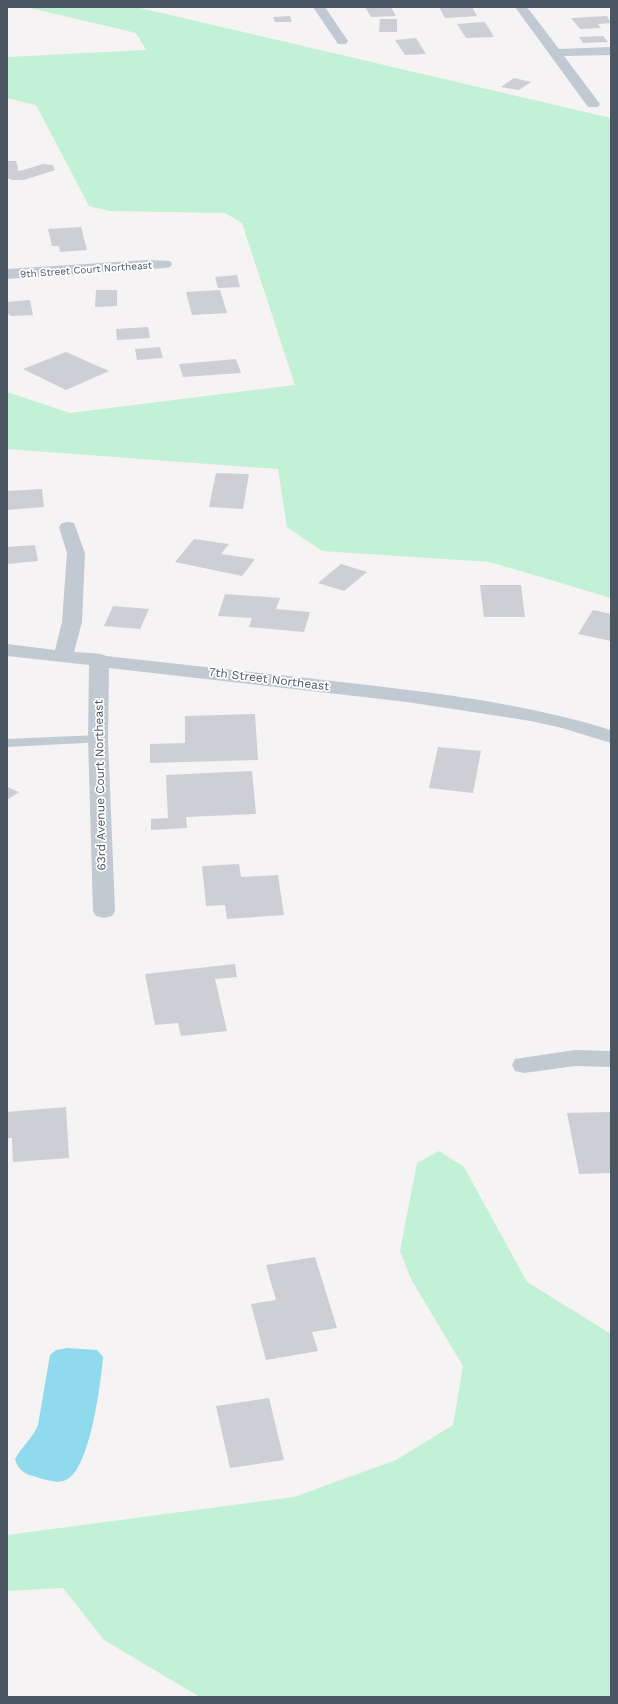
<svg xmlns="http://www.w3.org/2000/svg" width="618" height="1704" font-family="'Work Sans',sans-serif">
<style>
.green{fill:#c3f1d5}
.water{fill:#90daee}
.building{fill:#cdcfd5}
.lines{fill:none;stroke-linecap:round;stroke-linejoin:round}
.service{fill:#c1cad2;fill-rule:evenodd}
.minor{fill:#c1cad2;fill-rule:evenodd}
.labels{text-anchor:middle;stroke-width:3.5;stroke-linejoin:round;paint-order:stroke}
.far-street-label{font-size:10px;fill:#4a5661;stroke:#fff}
.street-label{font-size:12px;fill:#4a5661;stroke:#fff}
</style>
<rect width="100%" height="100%" fill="#f5f3f3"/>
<path class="green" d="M26,7H136L611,118V598L490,562L322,551L287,527L278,469L7,449V392L70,413L295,385L242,223L225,213L110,211L89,206L36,105L7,98V57L146,50L136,33Z
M439,1151L464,1167L527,1282L611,1334V1697H200L104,1640L63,1588L7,1591V1535L294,1497L396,1460L453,1425L463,1366L411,1279L400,1251L417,1163Z"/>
<path class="water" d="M67,1348L97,1350L103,1357C101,1382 90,1470 66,1480C57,1484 48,1480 39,1478C27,1474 19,1473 15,1459C22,1446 33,1438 38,1425L50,1355L56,1350Z"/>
<path class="building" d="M365,7H391L396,16L371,17Z
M439,7H472L477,16L445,18Z
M290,16L292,22H275L273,17Z
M607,16L611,23L598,24L601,28L580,29L571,18Z
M380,19H397V32H379Z
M485,22L494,37L466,38L457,24Z
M603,36L608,42L583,43L579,37Z
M416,38L426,54L405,55L395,40Z
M514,78L531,82L519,90L501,87Z
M7,161H16L18,168L17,170L20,171L43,164L53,165L55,170L24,180H12L7,178Z
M81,227L87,250L60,252L59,246H52L48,229Z
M237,275L240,287L218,288L215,277Z
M96,290H117V306L95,307Z
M220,290L227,313L192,315L186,292Z
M30,300L33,315L10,316V314L7,315V302Z
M148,327L150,338L117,340L116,329Z
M160,347L163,358L137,360L135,349Z
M66,352L109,371L66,390L23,369Z
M236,359L241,373L183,377L179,364Z
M216,473L249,474L243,509L209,507Z
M42,489L44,507L7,510V491Z
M194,539L229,544L221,554L255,559L242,576L175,562Z
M35,545L38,561L7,564V547Z
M341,564L367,572L344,591L318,583Z
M480,585H521L525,617H484Z
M225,594L280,598L276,609L310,612L304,632L249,627L252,618L218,616Z
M113,606L149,609L140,629L104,626Z
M593,610L611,614V641L578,634Z
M255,714L258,760L150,763V744L185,743V716Z
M438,747L481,751L473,793L429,788Z
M252,771L256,814L186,817L187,828L151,830V819L168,818L166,775Z
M7,787L19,792L7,800Z
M239,864L241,877L278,875L284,915L227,919L225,905L206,906L202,866Z
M235,964L237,977L215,979L227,1031L181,1036L178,1023L155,1025L145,974Z
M66,1107L69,1158L13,1162L12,1138H7V1112Z
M611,1112V1173L579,1174L567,1113Z
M315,1257L337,1328L312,1332L318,1351L266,1360L251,1304L276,1300L266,1265Z
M269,1398L284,1460L230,1468L216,1406Z"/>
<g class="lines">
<path class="service" d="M98,735L103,736L105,739L103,742L7,747V739Z"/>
<path class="minor" d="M313,7H325L348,41L346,44H338Z
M515,7H527L559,49L611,47V55L564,56L600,104L598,107H588Z
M147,260L170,261L172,264L170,267L165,268L7,279V269Z
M68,522L74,523L85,553L82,622L74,652C83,653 99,652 106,656C188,665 269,674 350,683C438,693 527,704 611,730V743L562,728L531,721L407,702L109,668L108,739L115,911L112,916L104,918L96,916L93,911L88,739L89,665L7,656V644L55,650L62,622L67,553L59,527L62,523Z
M575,1050L611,1051V1067L575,1066L524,1073L515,1071L512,1065L515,1059Z"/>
</g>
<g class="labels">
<g class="far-street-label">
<text transform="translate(86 269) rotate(-4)" y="4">9th Street Court Northeast</text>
</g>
<g class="street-label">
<text transform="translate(269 679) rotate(7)" y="4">7th Street Northeast</text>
<text transform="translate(100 785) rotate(-91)" y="4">63rd Avenue Court Northeast</text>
</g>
</g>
<rect width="618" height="1704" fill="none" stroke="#4a5661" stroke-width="16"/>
</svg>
